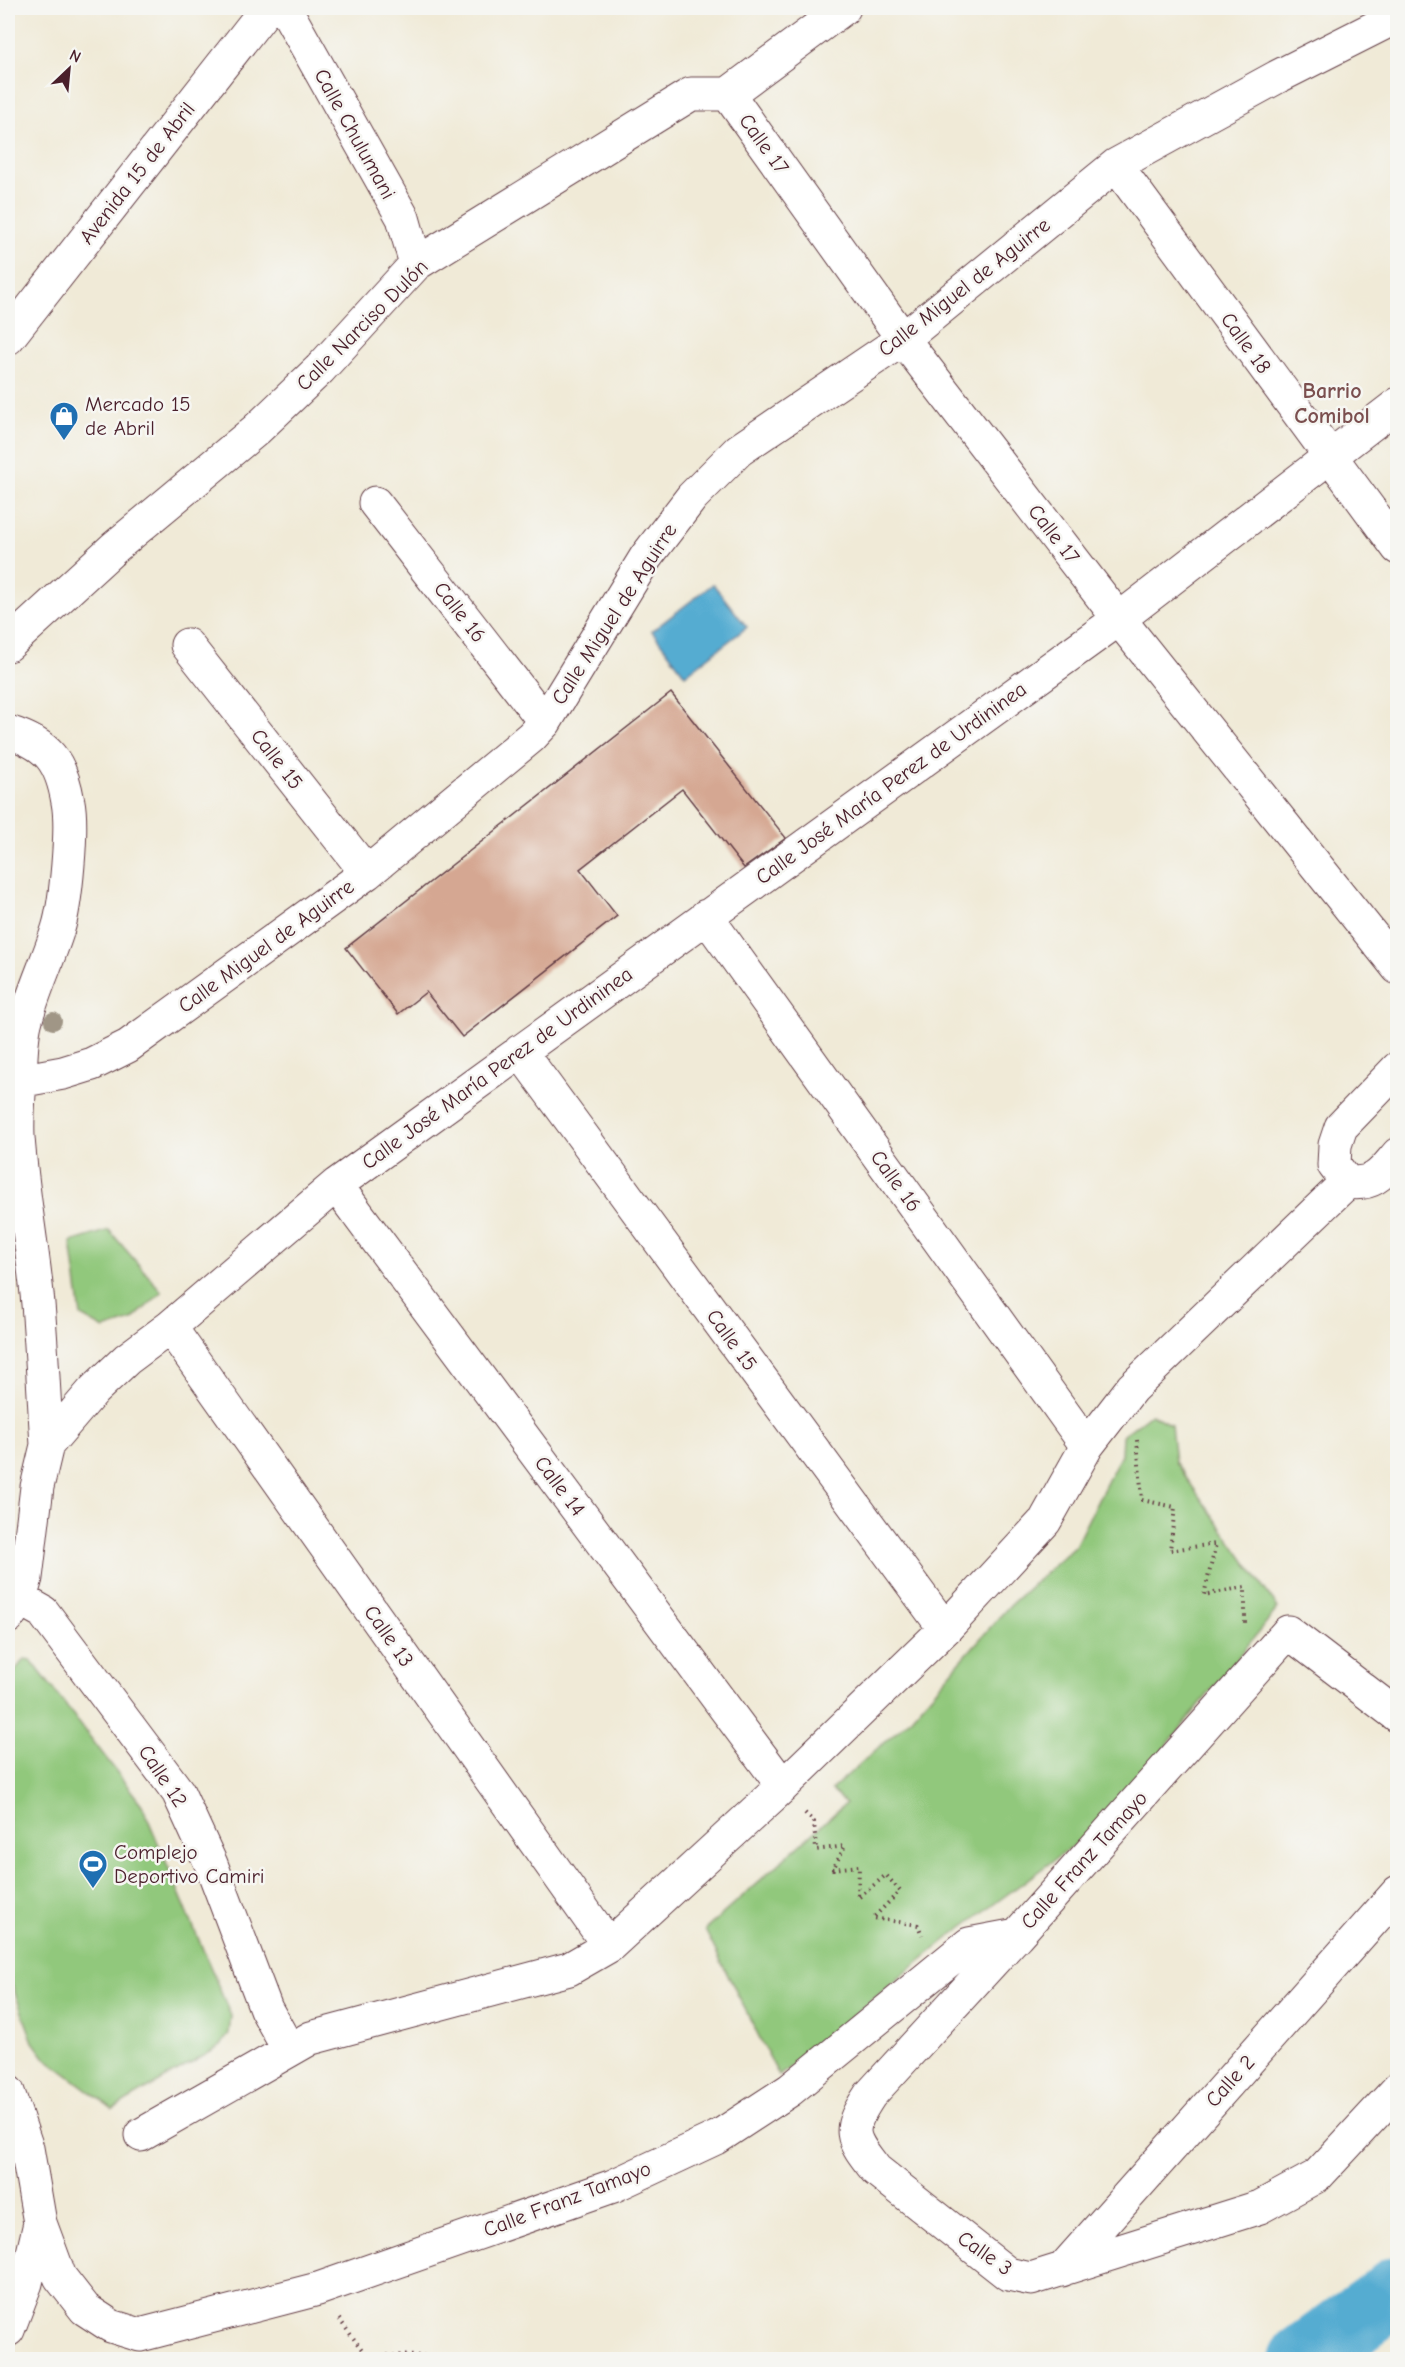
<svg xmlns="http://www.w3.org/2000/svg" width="1405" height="2367" font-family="'Comic Neue',sans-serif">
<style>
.green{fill:#91c87b;stroke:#6e7453;stroke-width:1.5}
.water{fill:#54acd1;stroke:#4f667e;stroke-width:1.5}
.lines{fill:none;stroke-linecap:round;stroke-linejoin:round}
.river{stroke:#54acd1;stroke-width:68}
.building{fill:#d5a792}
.street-casing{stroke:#633d45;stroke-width:35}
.secondary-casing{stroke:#633d45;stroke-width:35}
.path{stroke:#633d45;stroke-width:4;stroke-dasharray:1.5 4.5;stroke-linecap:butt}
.street{stroke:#fff;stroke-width:33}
.secondary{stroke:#fff;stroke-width:33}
.tree{fill:#a09686}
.labels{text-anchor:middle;stroke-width:5;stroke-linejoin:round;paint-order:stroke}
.street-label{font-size:21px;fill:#4a1f2b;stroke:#f6f6f2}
.poi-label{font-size:21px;fill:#4a1f2b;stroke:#f6f6f2;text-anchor:start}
.neighbourhood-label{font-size:22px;font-weight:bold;fill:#7b4f4f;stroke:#f6f6f2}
</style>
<rect width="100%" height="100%" fill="#f6f6f2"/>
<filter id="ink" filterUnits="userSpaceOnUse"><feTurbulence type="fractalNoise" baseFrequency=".0167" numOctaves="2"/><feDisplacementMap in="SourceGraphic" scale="12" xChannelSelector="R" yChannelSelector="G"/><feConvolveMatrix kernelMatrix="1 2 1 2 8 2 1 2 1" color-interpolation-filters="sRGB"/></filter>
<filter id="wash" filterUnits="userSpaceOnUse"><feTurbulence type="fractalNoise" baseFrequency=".008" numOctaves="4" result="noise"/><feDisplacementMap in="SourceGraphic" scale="24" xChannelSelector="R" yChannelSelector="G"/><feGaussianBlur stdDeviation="1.35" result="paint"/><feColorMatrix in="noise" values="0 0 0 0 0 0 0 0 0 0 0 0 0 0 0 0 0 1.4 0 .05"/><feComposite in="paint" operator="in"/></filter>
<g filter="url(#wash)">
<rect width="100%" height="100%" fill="#f0ead7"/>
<path class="green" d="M109,1230L162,1292L132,1320L104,1329L81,1316L71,1242Z
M1151,1414L1171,1425L1175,1462L1278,1608L1104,1823L952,1935L779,2076L705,1930L846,1803L831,1790L908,1721L1010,1605L1075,1546L1121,1454L1122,1436Z
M24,1659L31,1660L142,1805L231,2016L229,2033L221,2046L113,2109L44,2057L33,2042L8,1974V1680Z"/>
<path class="water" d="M713,584L747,627L685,675L652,631Z"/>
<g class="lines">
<path class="river" d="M1302,2360L1398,2290"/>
</g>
<g id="blocks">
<path class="building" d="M671,693L786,838L744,868L682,789L580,869L617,916L462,1037L426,992L398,1014L346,948Z"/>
</g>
</g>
<g filter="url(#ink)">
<use href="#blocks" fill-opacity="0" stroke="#633d45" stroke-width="1.5"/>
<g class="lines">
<g class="street-casing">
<path id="street" d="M285,8L403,218L416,264
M1116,165L1398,548
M375,503L545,722
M8,645L115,547L256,430L320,369L416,264L691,94H728L844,8
M187,645L367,873
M8,732C48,744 61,761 68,802C73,827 66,904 58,929C48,961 33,991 25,1023C21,1040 21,1060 20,1077C19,1097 17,1117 18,1137C22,1193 33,1248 38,1304C42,1351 44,1398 47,1445
M706,916L1087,1446
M520,1051L945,1629
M8,1083L63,1073L92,1064L128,1046L367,873L531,737L545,722L646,557L692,497L739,450L903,339L1116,165L1277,77L1398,16
M336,1185L783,1786
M170,1327L609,1946
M20,1599L43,1612L178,1792L211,1864L266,2009L289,2050
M8,1617L20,1599L26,1578L37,1487L47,1445L94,1390L127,1359L170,1327L336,1185L1119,619L903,339L728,94
M1017,1935L870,2095C846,2131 850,2137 876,2170L1008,2274L1031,2279L1260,2207L1317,2176L1398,2089
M8,2092L27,2148L40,2223L60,2277L85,2309L111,2326L140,2335L318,2289L613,2186L718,2137L790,2090L969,1944L1017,1935L1288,1632L1398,1716
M141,2135L311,2038L569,1969L609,1946L783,1786L945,1629L1045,1521L1087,1446L1132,1388L1347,1182
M1062,2270L1398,1892
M8,2330L26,2283L40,2223"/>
</g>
<g class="secondary-casing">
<path id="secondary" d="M8,338L267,8
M1398,404L1119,619L1398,968
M1398,1068L1341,1127L1335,1145L1334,1165L1347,1182C1374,1186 1381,1174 1398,1154"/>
</g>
<path class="path" d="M1137,1440L1142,1500L1175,1507L1170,1550L1216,1544L1204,1595L1245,1587V1625
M805,1813L814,1822L816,1850L845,1846L833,1869L859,1866L858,1898L886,1875L900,1891L873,1918L918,1925L922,1935
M339,2319L366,2355L434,2356L431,2360"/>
<use href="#street" class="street"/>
<use href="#secondary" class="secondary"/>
</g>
<circle class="tree" cx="53" cy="1021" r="9"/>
</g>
<defs>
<g id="shop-pin" transform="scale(1.5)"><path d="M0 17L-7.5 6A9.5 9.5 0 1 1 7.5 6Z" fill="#1f6fb2" stroke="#f6f6f2"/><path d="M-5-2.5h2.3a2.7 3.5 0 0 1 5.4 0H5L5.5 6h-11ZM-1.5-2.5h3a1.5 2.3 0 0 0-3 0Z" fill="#fff"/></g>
<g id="stadium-pin" transform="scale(1.5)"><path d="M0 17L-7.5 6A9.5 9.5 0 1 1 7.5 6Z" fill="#1f6fb2" stroke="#f6f6f2"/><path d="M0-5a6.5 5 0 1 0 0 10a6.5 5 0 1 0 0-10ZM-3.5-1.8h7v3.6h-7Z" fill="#fff"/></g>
</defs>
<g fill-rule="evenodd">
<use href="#shop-pin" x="64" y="416"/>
<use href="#stadium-pin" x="93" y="1864"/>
</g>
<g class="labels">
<g class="street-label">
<text transform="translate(355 134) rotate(61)" y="7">Calle Chulumani</text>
<text transform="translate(764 144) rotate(54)" y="7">Calle 17</text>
<text transform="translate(137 173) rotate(-52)" y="7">Avenida 15 de Abril</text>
<text transform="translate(964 287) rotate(-38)" y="7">Calle Miguel de Aguirre</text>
<text transform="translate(362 325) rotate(-45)" y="7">Calle Narciso Dulón</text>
<text transform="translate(1246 343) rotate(54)" y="7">Calle 18</text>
<text transform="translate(1054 534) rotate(52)" y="7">Calle 17</text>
<text transform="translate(460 612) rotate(52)" y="7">Calle 16</text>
<text transform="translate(614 614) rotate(-57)" y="7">Calle Miguel de Aguirre</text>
<text transform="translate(277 759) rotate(52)" y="7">Calle 15</text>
<text transform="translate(891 783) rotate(-36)" y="7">Calle José María Perez de Urdininea</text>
<text transform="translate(266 946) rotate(-36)" y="7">Calle Miguel de Aguirre</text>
<text transform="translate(497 1068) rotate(-36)" y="7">Calle José María Perez de Urdininea</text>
<text transform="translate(896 1181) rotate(54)" y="7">Calle 16</text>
<text transform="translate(732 1340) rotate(54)" y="7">Calle 15</text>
<text transform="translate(560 1486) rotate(53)" y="7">Calle 14</text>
<text transform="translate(389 1636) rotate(55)" y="7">Calle 13</text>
<text transform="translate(163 1776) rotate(56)" y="7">Calle 12</text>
<text transform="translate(1084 1860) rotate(-48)" y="7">Calle Franz Tamayo</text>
<text transform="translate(1230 2081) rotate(-48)" y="7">Calle 2</text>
<text transform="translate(567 2199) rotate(-21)" y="7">Calle Franz Tamayo</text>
<text transform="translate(985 2253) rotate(35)" y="7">Calle 3</text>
</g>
<g class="poi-label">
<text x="85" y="411">Mercado 15<tspan x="85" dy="24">de Abril</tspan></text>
<text x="114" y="1859">Complejo<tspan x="114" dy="24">Deportivo Camiri</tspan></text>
</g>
<g class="neighbourhood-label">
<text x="1332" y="398">Barrio<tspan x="1332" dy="25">Comibol</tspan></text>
</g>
</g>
<rect width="1405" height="2367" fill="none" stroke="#f6f6f2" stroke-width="30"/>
<g transform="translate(69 69) rotate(26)" stroke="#f6f6f2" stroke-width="4.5" paint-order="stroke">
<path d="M0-4.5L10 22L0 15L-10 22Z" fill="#4a1f2b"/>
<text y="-9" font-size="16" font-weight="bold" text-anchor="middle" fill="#4a1f2b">N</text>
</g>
</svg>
